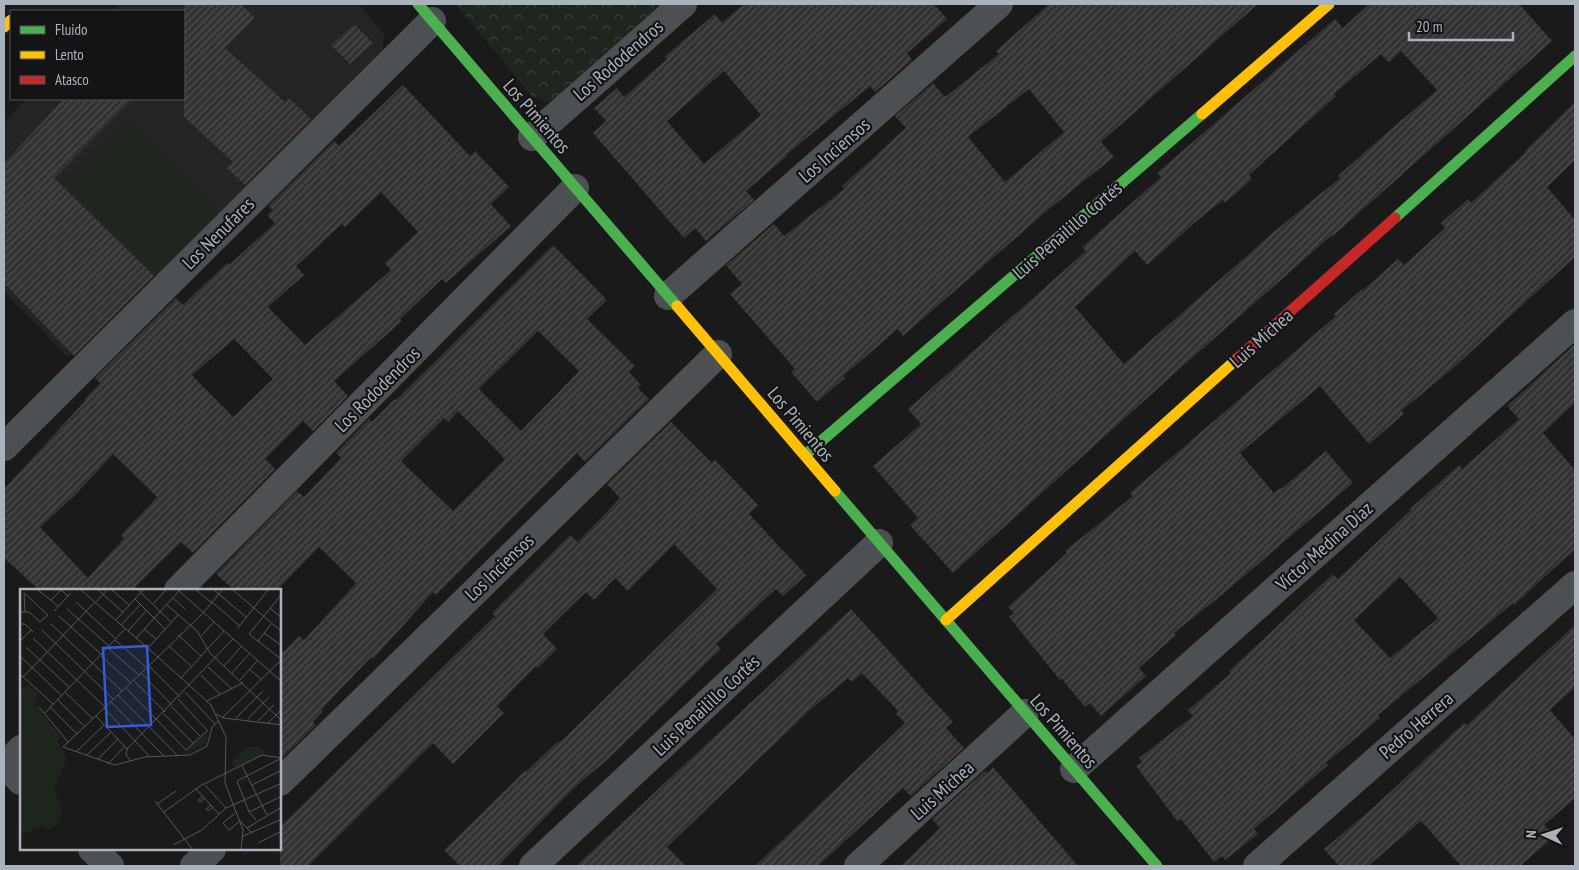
<svg xmlns="http://www.w3.org/2000/svg" width="1579" height="870" font-family="'PT Sans Narrow',sans-serif">
<style>
.built{fill:#242426}
.green{fill:#1d251d}
.forest{fill:url(#forest-crowns)}
.building{fill:url(#building-hatch);fill-rule:evenodd}
.lines{fill:none;stroke-linecap:round;stroke-linejoin:round}
.street{stroke:#4d5053;stroke-width:28}
.fast{stroke:#4caf50;stroke-width:11}
.slow{stroke:#ffc107;stroke-width:11}
.jam{stroke:#c62828;stroke-width:11}
.labels{text-anchor:middle;stroke-width:4.5;stroke-linejoin:round;paint-order:stroke}
.street-label{font-size:19px;fill:#aab3bc;stroke:#141416}
.inset-road{fill:none;stroke:#54575b;stroke-width:1}
.view{fill:#325dd4;fill-opacity:0.15;stroke:#325dd4;stroke-width:2.5}
.inset-edge{fill:none;stroke:#aab3bc;stroke-width:2.5}
</style>
<defs>
<pattern id="forest-crowns" width="20" height="18" patternUnits="userSpaceOnUse" patternTransform="scale(1.25)"><rect width="20" height="18" fill="#1d251d"/><path d="M2 6a3 3 0 1 1 6 0M12 15a3 3 0 1 1 6 0" fill="none" stroke="#3b423c"/></pattern>
<pattern id="building-hatch" width="6" height="6" patternUnits="userSpaceOnUse" patternTransform="scale(1.25)"><rect width="6" height="6" fill="#323232"/><path d="M-1 1l2-2M0 6l6-6M5 7l2-2" fill="none" stroke="#4d4d4e"/></pattern>
</defs>
<rect width="100%" height="100%" fill="#1a1a1a"/>
<path class="built" d="M120,4H359L384,34L382,61L68,357L4,291V122L26,99H184V11H112Z"/>
<path class="green" d="M125,119L221,213L158,276L62,181Z"/>
<path class="forest" d="M455,4H665L558,99L545,102L531,95Z"/>
<path class="building" d="M184,4H241L255,18L225,48L285,102L289,98L311,119L245,185L227,168L233,162L184,117Z
M744,4H934L947,19L907,53L912,60L875,92L870,86L786,155L787,156L746,191L754,200L706,241L695,228L684,238L593,133L606,121L594,108L617,88L624,97L667,59L664,57L715,14L722,23ZM724,71L761,115L704,164L667,121Z
M1049,4H1258L1101,142L1114,157L1049,209L903,336L898,329L843,376L845,378L817,402L791,372L795,369L730,294L742,284L726,265L774,224L784,236L844,189L842,186L906,128L895,116L933,83L945,97L999,54L996,51ZM1029,89L1064,132L1005,182L968,137Z
M1369,4H1519L1552,41L1333,236L1332,235L1185,364L953,573L910,525L918,518L873,466L921,424L908,409L1086,251L1082,247L1161,177L1157,173L1335,19L1343,28ZM1401,51L1437,90L1368,149L1338,176L1340,178L1276,230L1124,364L1075,307L1135,251L1147,265L1199,219L1223,200L1225,203L1252,179L1249,175L1336,96L1334,94L1381,54L1389,63Z
M354,24L373,43L350,64L331,45Z
M403,85L470,156L475,151L509,187L491,204L511,226L446,283L442,279L400,319L402,321L334,381L348,396L313,431L303,421L265,459L275,469L193,553L181,542L132,590H39L4,558V489L86,400L85,399L100,383L95,378L176,298L183,305L227,263L229,265L275,223L267,215L273,210L268,206L334,141L339,146ZM381,192L418,232L385,263L391,270L305,345L268,307L304,275L296,266L342,224L345,227ZM234,339L273,379L233,417L192,375ZM113,454L157,497L121,535L124,538L88,578L40,527L74,496Z
M64,99H132L54,178L154,276L74,356L4,283V163Z
M1575,102V160L1547,187L1575,220V257L1451,370L1401,411L1404,414L1369,444L1320,386L1240,453L1274,493L1280,488L1281,489L1326,451L1353,483L1223,594L1174,633L1176,635L1139,668L1146,676L1101,716L1090,703L1085,707L1061,678L1060,680L1009,617L1014,613L1008,607L1067,553L1065,551L1133,496L1130,493L1336,316L1334,314L1362,289L1363,290L1398,259L1404,265L1445,228L1441,223L1468,199L1471,203L1526,152L1525,151Z
M553,245L607,300L587,319L635,366L629,372L641,385L638,388L649,399L585,462L577,453L436,595L433,592L373,659L371,657L321,710L323,711L313,722L316,725L280,760V655L299,636L304,640L356,583L319,547L277,590H234L216,574L297,491L304,497L341,458L336,453L369,419L372,422L395,399L396,400ZM538,331L579,371L521,431L479,389ZM458,411L505,459L453,511L401,461L444,418L448,422Z
M1575,344V403L1543,433L1575,470V549L1514,605L1513,603L1378,715L1380,718L1326,763L1328,765L1254,829L1258,834L1225,860L1222,856L1214,862L1181,819L1178,822L1136,766L1142,762L1139,758L1193,716L1188,710L1231,673L1229,671L1333,574L1338,579L1411,510L1410,509L1459,465L1462,469L1519,419L1507,406ZM1400,577L1438,618L1390,658L1354,620Z
M671,422L712,463L715,460L758,505L749,514L806,575L783,596L776,589L716,644L721,649L608,759L574,788L498,866H460L444,850L525,771L526,772L558,741L559,743L717,589L674,544L628,591L615,578L594,600L586,592L543,634L557,649L538,668L536,666L497,706L504,713L453,764L433,743L308,866H280V827L495,616L492,613L570,535L578,542L620,498L607,484Z
M851,609L953,722L946,728L964,748L911,796L903,788L818,866H755L905,723L896,714L898,711L862,673L852,682L848,678L811,709L667,847L686,866H576Z
M1575,625V690L1574,688L1550,710L1575,739V798L1544,825L1555,836L1520,866H1461L1421,821L1368,866H1339L1324,849L1373,808L1464,723L1467,725Z
M993,767L1078,866H901L940,828L932,819L985,771L987,773Z"/>
<g class="lines">
<path class="street" d="M532,137L683,4
M668,296L999,4
M4,447L432,21
M178,590L575,188
M4,764L21,781
M5,766L21,749
M1074,769L1575,323
M280,782L718,354
M92,849L110,866
M194,866L212,849
M533,866L879,543
M858,866L1025,713
M1257,866L1575,585"/>
<path class="fast" d="M418,4L677,306
M1395,218L1575,56
M805,455L1202,114
M835,491L1157,866"/>
<path class="slow" d="M4,27L11,20
M1202,114L1329,4
M677,306L835,491
M946,620L1238,358"/>
<path class="jam" d="M1238,358L1395,218"/>
</g>
<g class="labels">
<g class="street-label">
<text transform="translate(618 60) rotate(-41)" y="7">Los Rododendros</text>
<text transform="translate(537 116) rotate(49)" y="7">Los Pimientos</text>
<text transform="translate(834 150) rotate(-41)" y="7">Los Inciensos</text>
<text transform="translate(1067 230) rotate(-41)" y="7">Luis Penailillo Cortés</text>
<text transform="translate(218 233) rotate(-45)" y="7">Los Nenufares</text>
<text transform="translate(1261 338) rotate(-42)" y="7">Luis Michea</text>
<text transform="translate(377 389) rotate(-45)" y="7">Los Rododendros</text>
<text transform="translate(801 424) rotate(50)" y="7">Los Pimientos</text>
<text transform="translate(1324 546) rotate(-42)" y="7">Víctor Medina Díaz</text>
<text transform="translate(499 567) rotate(-44)" y="7">Los Inciensos</text>
<text transform="translate(706 705) rotate(-43)" y="7">Luis Penailillo Cortés</text>
<text transform="translate(1416 725) rotate(-41)" y="7">Pedro Herrera</text>
<text transform="translate(1064 731) rotate(49)" y="7">Los Pimientos</text>
<text transform="translate(942 790) rotate(-42)" y="7">Luis Michea</text>
</g>
</g>
<g transform="translate(20 589)">
<rect width="261" height="261" fill="#1a1a1a"/>
<path d="M7,96L18,104L15,116L41,148L37,152L47,170L34,200L42,219L39,234L28,241L23,237L3,245L0,238V102Z" fill="#1d251d"/>
<path d="M188,141L185,155L167,164L166,162ZM226,158H240L246,164L215,179L211,173Z" fill="#1d251d"/>
<path class="inset-road" d="M18,1L38,17M61,1L138,68L184,23L202,1M78,1L103,23M92,1L109,16M118,1L151,33M158,1L262,93M176,1L192,14M194,1L226,28M213,1L262,43M4,4L5,23M153,9L165,20M115,10L145,40M31,11L41,1L48,7M56,13L96,50M76,13L87,1M192,13L220,37M134,14L146,1M147,16L177,42L190,64L262,132M250,19L262,29M47,20L89,57M34,22L51,4M0,23H9L20,33L28,26L4,4M39,27L82,66M96,31L123,1M0,35H5L13,43M31,35L102,102M101,36L120,16M124,40L136,50M217,40L248,1M22,41L93,110M108,42L127,21M244,44L262,57M158,46L181,67M181,47L194,33M13,49L85,118M116,49L159,2M95,51L127,79M0,52L11,41M238,52L251,35M149,57L172,78M6,58L49,98M88,59L119,86M128,59L158,26M0,67L41,106M81,67L111,94M261,70L229,45L262,5M129,77L160,108M204,77L221,58M188,78L212,100M229,80L241,90M121,84L152,116M212,84L229,65M0,85L33,115M181,86L200,105M3,88L75,13M161,89L204,42M113,91L145,123M220,91L237,72M106,99L166,161M45,103L73,130M165,103L195,135M98,106L158,167M37,110L65,138M158,110L187,141M187,112L223,94M91,113L144,167M151,117L180,147M19,118L48,153M30,118L57,145M84,119L129,167M143,124L173,154M24,125L105,40M196,125L204,129L262,136M76,127L107,160M202,129L262,70M216,129L243,102M228,130L249,108M198,132L192,139L187,157L170,166L125,168L95,176L43,158L138,68L191,116L206,148L205,194L223,241L221,261M238,132L254,116M248,134L261,121M166,161L188,141M56,163L84,136M67,166L91,143M78,170L98,150M111,172L106,166L107,160L213,50M88,175L105,157M222,177L247,226M185,196L206,219M232,196L262,181M176,200L199,225M183,207L178,211L180,213L185,209M135,212L173,261M137,215L156,202M191,216L186,220L188,222L193,218M144,223L180,197L242,166L262,169M229,223L262,207M215,224L203,234L209,241L220,232L233,245M236,231L229,223L217,192L260,170L262,172M227,239L262,218M223,247L262,230M238,254L262,242M153,256L182,241L206,219L262,194"/>
<path class="view" d="M127,57L131,136L87,138L83,59Z"/>
<rect width="261" height="261" class="inset-edge"/>
</g>
<rect width="1579" height="870" fill="none" stroke="#aab3bc" stroke-width="10"/>
<rect x="10" y="10" width="175" height="90" fill="#141416" stroke="#505458"/>
<rect x="20" y="26" width="25" height="8" fill="#4caf50" stroke="#505458"/>
<text x="55" y="35" font-size="15" fill="#aab3bc">Fluido</text>
<rect x="20" y="51" width="25" height="8" fill="#ffc107" stroke="#505458"/>
<text x="55" y="60" font-size="15" fill="#aab3bc">Lento</text>
<rect x="20" y="76" width="25" height="8" fill="#c62828" stroke="#505458"/>
<text x="55" y="85" font-size="15" fill="#aab3bc">Atasco</text>
<g transform="translate(1544 835) rotate(273)" stroke="#141416" stroke-width="4" paint-order="stroke">
<path d="M0-4L9 19L0 12L-9 19Z" fill="#aab3bc"/>
<text y="-8" font-size="14" font-weight="bold" text-anchor="middle" fill="#aab3bc">N</text>
</g>
<path d="M1409 32v8h104v-8" fill="none" stroke="#aab3bc" stroke-width="2.5"/>
<text x="1416" y="32" font-size="15" fill="#aab3bc" stroke="#141416" stroke-width="4" paint-order="stroke">20 m</text>
</svg>
